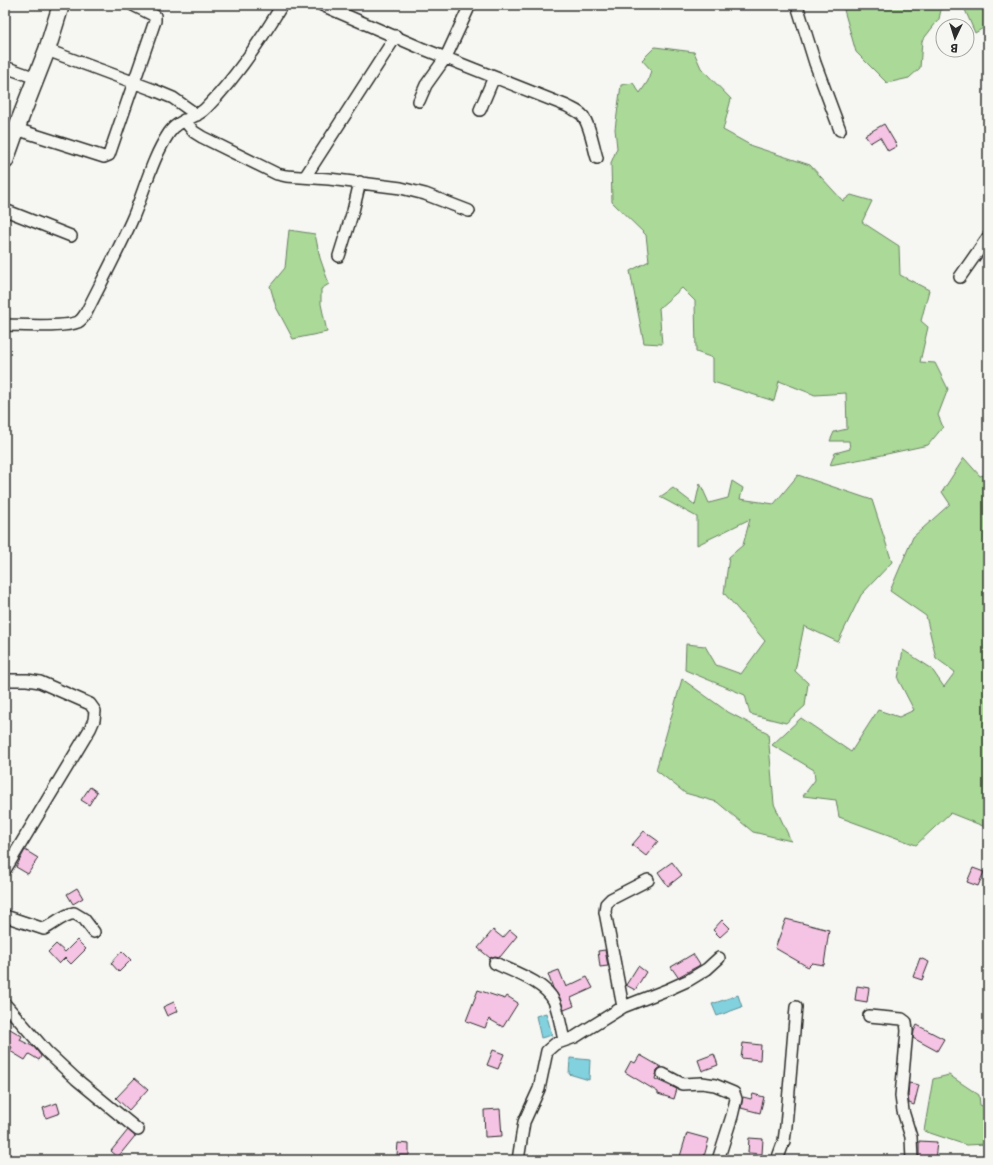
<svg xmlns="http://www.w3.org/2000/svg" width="993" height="1165" font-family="'Playpen Sans',sans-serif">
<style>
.green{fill:#aad998;stroke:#6a8262}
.water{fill:#82d1de;stroke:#5f8f96}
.building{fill:#f5c3e3;stroke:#2b2b2b}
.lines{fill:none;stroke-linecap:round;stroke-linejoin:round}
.street-casing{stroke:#2b2b2b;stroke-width:14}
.secondary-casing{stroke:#2b2b2b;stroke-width:19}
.street{stroke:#f6f6f2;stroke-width:11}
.secondary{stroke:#f6f6f2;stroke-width:16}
</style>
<rect width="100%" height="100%" fill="#f6f6f2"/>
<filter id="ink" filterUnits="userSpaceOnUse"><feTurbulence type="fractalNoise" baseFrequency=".025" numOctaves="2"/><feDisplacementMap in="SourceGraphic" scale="8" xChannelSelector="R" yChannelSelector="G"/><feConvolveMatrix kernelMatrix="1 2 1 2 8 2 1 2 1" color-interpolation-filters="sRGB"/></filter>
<g filter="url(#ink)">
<path class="green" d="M855,5H942L939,19L922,41L920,68L909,78L887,83L856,52L844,10Z
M963,5H984L988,8V25L975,33Z
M655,47L694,52L701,68L731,99L723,130L752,146L810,165L843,201L851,195L872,201L862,222L899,246L900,275L929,290L921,321L928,327L920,362L935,363L948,389L938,415L943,427L928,445L873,457L830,465L835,453L850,449L849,441H830L834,432L847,429L846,393L815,395L779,381L774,401L713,382V358L696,352L695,301L682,288L659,308L662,344L644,343L630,271L649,261L646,235L612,202L611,163L617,148L615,129L621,85L633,83L640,93L648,81L651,70L642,60Z
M289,230L315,234L320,258L329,284L321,289V304L327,332L293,339L276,307L270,286L285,268Z
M964,458L980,476L988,474V828L950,813L916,845L839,817L836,800L803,796L815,780L814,770L772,745L801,718L851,752L878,710L899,717L914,710L898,679L903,650L931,668L944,687L955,672L936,658L926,616L890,591L913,537L950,504L942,492Z
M798,475L872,500L892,562L861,595L838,642L804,626L795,671L808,683L805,706L786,723L750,714L745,695L685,670L686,644L705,646L716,665L741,674L765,641L724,593L729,557L743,545L750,519L697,545V517L660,497L673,488L695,505L700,483L709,503L728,498L732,481L743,488L740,499L774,504Z
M682,679L728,712L768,733L774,804L791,841L753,832L717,802L685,793L656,770Z
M949,1075L979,1095L980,1105L988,1108V1144L966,1145L924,1131L933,1079Z
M5,1126L9,1128L5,1153Z"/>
<path class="water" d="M738,995L742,1007L717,1016L712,1004Z
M546,1013L552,1035L541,1038L536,1016Z
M570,1058L590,1060L589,1080L569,1074Z"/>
<path class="building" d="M884,124L897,146L888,151L880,137L870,143L865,135Z
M90,787L97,792L89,805L81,800Z
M644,831L658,841L646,856L632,845Z
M25,850L38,858L28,874L16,867Z
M672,862L682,875L668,886L658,872Z
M973,868L984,872L978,886L967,882Z
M77,888L83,898L73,904L67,894Z
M786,919L829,930L824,965L812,963L808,967L775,948Z
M722,920L730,928L720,937L713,930Z
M493,930L503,938L510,930L517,936L500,957L495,956L490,958L478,948Z
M77,940L86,949L71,964L65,958L59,964L48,952L56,944L65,952Z
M605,950L608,966L600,967L598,951Z
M122,951L131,960L119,972L111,963Z
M693,954L700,965L678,977L671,967Z
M920,958L929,962L922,980L913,977Z
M638,966L646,972L635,990L626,985Z
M559,970L566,987L587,977L593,988L571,998L574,1006L564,1010L560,998L553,988L548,974Z
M857,986L869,988L867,1002L855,1000Z
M478,990L505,999L507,996L518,1003L503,1027L489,1019L485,1028L466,1021Z
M174,1002L178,1011L167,1016L163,1007Z
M917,1025L944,1039L937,1051L913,1038L914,1031Z
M5,1026L22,1036L20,1040L34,1047L41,1056L39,1060L29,1054L25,1060L10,1051L12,1047L5,1043Z
M743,1043L761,1045L760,1060L741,1058Z
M493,1050L504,1054L498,1069L487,1065Z
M714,1054L718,1065L702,1071L698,1060Z
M640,1055L661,1067L657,1070L655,1079L677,1089L674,1099L658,1094V1092L625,1072L631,1061L635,1063Z
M135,1078L148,1089L129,1110L116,1098Z
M909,1083L919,1085L914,1105L909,1103L908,1096Z
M753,1094L764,1097L760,1113L741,1108L743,1097L751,1099Z
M57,1103L60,1113L46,1118L43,1108Z
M500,1109L502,1136L485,1137L484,1110Z
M128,1130L135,1136L118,1157L111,1151Z
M687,1133L709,1139L703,1160H679Z
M749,1138L763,1139L762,1154L748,1153Z
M919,1141L937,1142L935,1160H919Z
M398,1143L409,1144V1155H397Z"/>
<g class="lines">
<g class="street-casing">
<path id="street" d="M322,5L421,48L567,106C572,109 579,111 583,116C591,128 593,145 597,158
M797,5L815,63L840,130
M47,50L154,90L173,98L197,115
M5,67L36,78
M419,101L426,85L446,57L470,5
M480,110L494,77
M184,120L194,132L202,137L277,174L286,176L329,179L401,188L425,194L469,211
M16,129L104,157L109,155L155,21V16L133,5
M305,177L396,36
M5,210L71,236
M339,256L353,211L360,182
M960,277L988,237
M5,325C20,325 65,328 78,322C82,320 84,316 86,313C101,283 117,253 131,222C144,193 151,160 169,133C178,119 196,119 206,108C236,78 261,40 282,5
M5,680H27L40,682L90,704L95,711L94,720L90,729L5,870
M5,916L44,929C54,924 63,915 74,913L84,919L94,932
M495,963C513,972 545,982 554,1001C559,1013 561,1028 564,1040
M5,1004L47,1052L76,1079L138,1130
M623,1007L605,912L606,904L611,899L648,880
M869,1016L902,1019L906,1022L907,1031L901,1096L903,1111L911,1137L912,1160
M663,1074L682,1084L702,1083L715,1085L734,1093L736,1099L732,1116L718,1160
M518,1160L524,1122L539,1089L547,1051L555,1044L575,1037L586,1030L623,1007L669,989L689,980L707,969L719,958
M777,1160L784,1141L786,1126L796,1007"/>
</g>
<g class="secondary-casing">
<path id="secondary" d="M5,161L20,119L47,50L61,5"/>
</g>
<use href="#street" class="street"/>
<use href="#secondary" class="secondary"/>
</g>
</g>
<rect width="993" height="1165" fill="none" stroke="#f6f6f2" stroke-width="20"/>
<rect x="10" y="10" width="973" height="1145" fill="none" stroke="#2b2b2b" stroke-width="1.5" filter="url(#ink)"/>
<g transform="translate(955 38) rotate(184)"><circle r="19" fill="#f6f6f2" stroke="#a5a5a2"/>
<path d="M0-3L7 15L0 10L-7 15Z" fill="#2b2b2b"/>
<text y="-6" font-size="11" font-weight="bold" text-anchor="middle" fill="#2b2b2b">B</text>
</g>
</svg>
